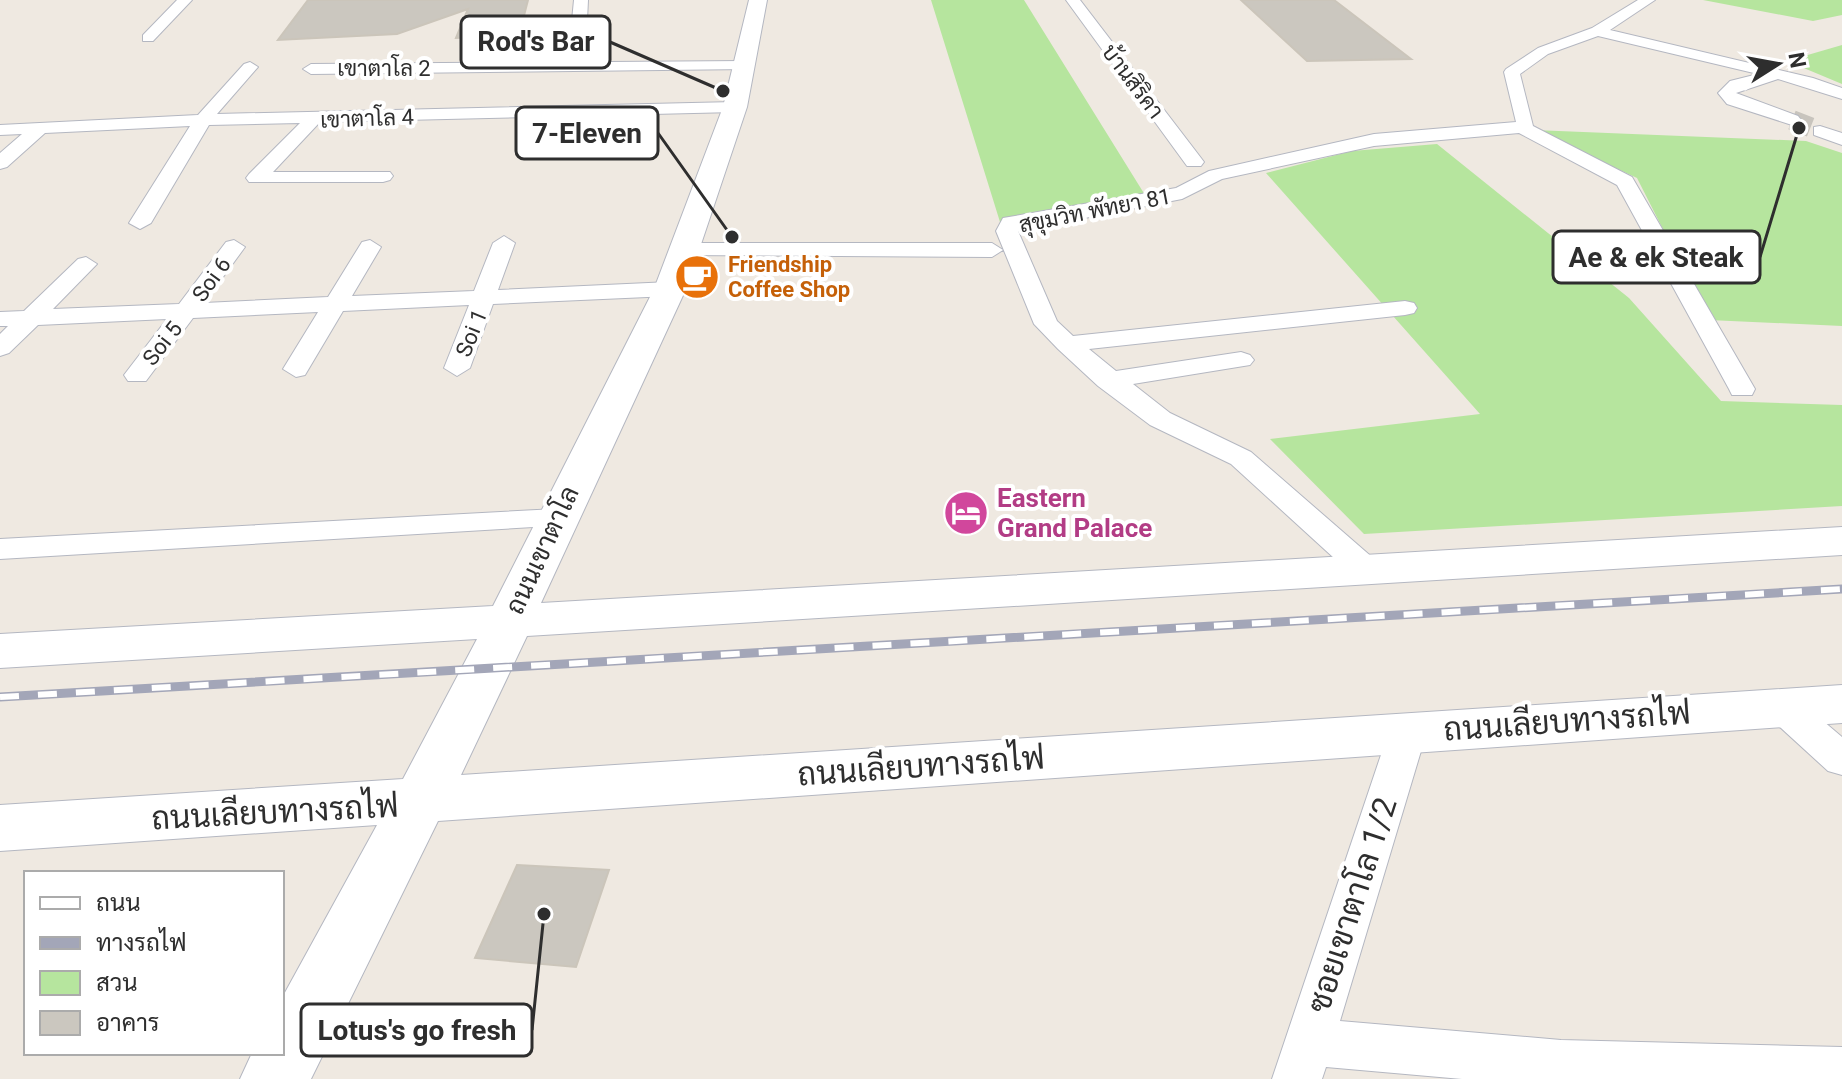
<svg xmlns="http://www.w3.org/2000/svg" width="1842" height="1079" font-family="Roboto,Sarabun,sans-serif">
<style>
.green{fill:#b6e59e}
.building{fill:#cbc7bf;stroke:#cbc5ba;stroke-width:2}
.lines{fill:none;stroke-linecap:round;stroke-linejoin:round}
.street-tunnel{stroke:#c8c4bd;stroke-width:20;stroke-dasharray:20 10;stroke-linecap:butt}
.street-casing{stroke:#b4b7c1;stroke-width:2}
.secondary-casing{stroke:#b4b7c1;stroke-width:2}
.street{fill:#fff;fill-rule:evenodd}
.secondary{fill:#fff;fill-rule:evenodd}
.rail-casing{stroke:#a3a6b8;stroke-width:9}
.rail{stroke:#fff;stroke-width:6;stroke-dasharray:19;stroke-linecap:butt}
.labels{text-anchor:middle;stroke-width:8;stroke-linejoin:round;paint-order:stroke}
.far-street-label{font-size:22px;fill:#2e2e2e;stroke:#fff}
.far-food-label{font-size:22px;font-weight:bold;fill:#c56008;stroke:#fff;text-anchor:start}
.hotel-label{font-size:26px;font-weight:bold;fill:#b23c85;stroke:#fff;text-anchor:start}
.street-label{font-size:26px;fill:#2e2e2e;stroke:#fff}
.near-street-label{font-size:32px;fill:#2e2e2e;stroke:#fff}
.leader{fill:none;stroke:#2e2e2e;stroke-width:3}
.callout-dot{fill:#2e2e2e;stroke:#fff;stroke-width:3}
.callout{fill:#fff;stroke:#2e2e2e;stroke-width:3}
.callout-label{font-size:28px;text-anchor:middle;font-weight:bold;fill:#2e2e2e}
</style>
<rect width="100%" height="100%" fill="#efe9e1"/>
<path class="green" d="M931,0H1024L1145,195L1000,222Z
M1703,0H1842V15L1813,21Z
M1842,45V84L1787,61Z
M1534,130L1806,141L1842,153V326L1709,320L1637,178Z
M1437,144L1629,298L1721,401L1842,405V506L1364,534L1270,439L1480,414L1266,173L1352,151Z"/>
<path class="building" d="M308,0H528L519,35L456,38L468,9L397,34L278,40Z
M1241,0H1334L1411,59L1307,61Z
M517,865L609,870L576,967L475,958Z"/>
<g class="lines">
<path class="street-tunnel" d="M1792,120L1820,131"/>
<g class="street-casing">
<path id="street" d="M177,0H192L153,41H143V35Z
M574,0H588L586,41L578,46L570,41Z
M1066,0H1080L1201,158L1204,162L1201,166H1187Z
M1638,0H1655L1610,30L1813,78L1842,88V99L1778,79L1736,93L1798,116L1801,120L1792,125L1727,104L1718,93L1730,81L1758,74L1598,36L1548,54L1520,74L1533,126L1632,177L1755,389L1752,395H1732L1729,389L1617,185L1519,133L1374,146L1222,179L1182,199L1018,231L1057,321L1073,336L1405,301L1414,303L1417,308L1414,313L1405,315L1089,349L1116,371L1241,352L1250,355L1254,360L1250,365L1133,384L1170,413L1251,452L1381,565L1386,572L1381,579L1369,583L1357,579L1231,464L1150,425L1098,386L1058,349L1034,324L996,231L1003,218L1176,188L1209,171L1374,134L1516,122L1504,72L1506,69L1538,48L1592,28Z
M744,61L752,66L750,69L311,74L303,69L311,64Z
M250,62L258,67L217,114L735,102L744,107L735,112L320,122L273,172H390L393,176L390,180L383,182H249L246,178L249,174L300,123L209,125L151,223L140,229L129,223L190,126L45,133L7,167L0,169V153L22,134L0,135V125L198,115L244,64Z
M1820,126L1842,133V145L1814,135V127Z
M504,236L515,243L498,290L670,282L682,289L670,296L493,304L470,368L457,376L444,368L469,305L343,311L305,375L296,377L283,369L318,312L193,318L146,381H128L124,375L167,319L38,325L9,353L0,356V334L8,326H0V312L24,311L78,259L86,257L97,264L53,309L179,304L226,242L234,240L245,247L204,303L328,297L362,242L370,240L381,247L352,296L474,291L493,243Z
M686,243H992L1003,250L992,257L678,255L675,250L678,245Z
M556,509L567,511L572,518L567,525L0,559V539Z
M1783,694L1796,698L1842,737V775L1828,771L1770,718L1764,708L1770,698Z
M1408,717L1422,721L1427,731L1340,1021L1561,1040L1842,1047V1079H1462L1326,1067L1322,1079H1272L1389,731L1394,721Z"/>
</g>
<g class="secondary-casing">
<path id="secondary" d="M749,0H767L747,107L686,289L541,603L1842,527V555L527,636L461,775L1842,685V723L438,821L311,1079H240L252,1053H282V998L377,825L0,851V805L403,779L477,639L0,668V634L493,606L654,289L723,107Z"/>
</g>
<use href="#street" class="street"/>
<use href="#secondary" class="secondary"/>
<g class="rail-casing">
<path id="rail" d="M0,697L1842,589"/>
</g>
<use href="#rail" class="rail"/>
</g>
<defs>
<g id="cafe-disc" transform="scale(2.3)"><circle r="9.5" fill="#e8710a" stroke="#fff"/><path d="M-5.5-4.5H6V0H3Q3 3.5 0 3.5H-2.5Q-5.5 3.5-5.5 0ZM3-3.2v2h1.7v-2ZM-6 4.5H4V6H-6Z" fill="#fff"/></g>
<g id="hotel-disc" transform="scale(2.3)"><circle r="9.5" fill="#d1479c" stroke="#fff"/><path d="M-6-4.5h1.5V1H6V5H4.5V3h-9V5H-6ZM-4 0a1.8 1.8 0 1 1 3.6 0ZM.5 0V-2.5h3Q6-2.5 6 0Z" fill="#fff"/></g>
</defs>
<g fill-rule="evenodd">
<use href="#cafe-disc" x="697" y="277"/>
<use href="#hotel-disc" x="966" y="513"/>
</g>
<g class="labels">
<g class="far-street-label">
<text x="384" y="76">เขาตาโล 2</text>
<text transform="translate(1133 81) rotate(53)" y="8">บ้านสิริคา</text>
<text transform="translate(367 118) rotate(-2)" y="8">เขาตาโล 4</text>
<text transform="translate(1095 210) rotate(-11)" y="8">สุขุมวิท พัทยา 81</text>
<text transform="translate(211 279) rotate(-54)" y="8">Soi 6</text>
<text transform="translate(471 333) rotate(-68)" y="8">Soi 1</text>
<text transform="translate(162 343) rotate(-52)" y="8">Soi 5</text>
</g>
<g class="far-food-label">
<text x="728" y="272">Friendship<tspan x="728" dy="25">Coffee Shop</tspan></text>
</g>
<g class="hotel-label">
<text x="997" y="507">Eastern<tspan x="997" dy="30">Grand Palace</tspan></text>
</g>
<g class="street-label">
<text transform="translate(542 550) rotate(-65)" y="9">ถนนเขาตาโล</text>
</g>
<g class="near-street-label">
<text transform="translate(1567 721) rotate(-4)" y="11">ถนนเลียบทางรถไฟ</text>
<text transform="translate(921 766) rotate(-4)" y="11">ถนนเลียบทางรถไฟ</text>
<text transform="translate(275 812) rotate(-3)" y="11">ถนนเลียบทางรถไฟ</text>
<text transform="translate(1352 905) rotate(-72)" y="11">ซอยเขาตาโล 1/2</text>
</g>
</g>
<path class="leader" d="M723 91L610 42M732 237L658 133M1799 128L1760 257M544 914L532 1030"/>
<g class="callout-dot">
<circle cx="723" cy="91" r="8"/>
<circle cx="732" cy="237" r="8"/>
<circle cx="1799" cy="128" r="8"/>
<circle cx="544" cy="914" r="8"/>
</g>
<g class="callout">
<rect x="461" y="16" width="149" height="52" rx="8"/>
<rect x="516" y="107" width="142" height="52" rx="8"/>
<rect x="1553" y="231" width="207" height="52" rx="8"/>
<rect x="301" y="1004" width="231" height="52" rx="8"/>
</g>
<g class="callout-label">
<text x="536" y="51">Rod's Bar</text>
<text x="587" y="143">7-Eleven</text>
<text x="1656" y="267">Ae &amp; ek Steak</text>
<text x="417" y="1040">Lotus's go fresh</text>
</g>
<rect x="24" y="871" width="260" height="184" fill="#ffffff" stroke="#ababab" stroke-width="2"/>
<rect x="40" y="897" width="40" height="12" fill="#ffffff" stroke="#ababab" stroke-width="2"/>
<text x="96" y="911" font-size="24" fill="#2e2e2e">ถนน</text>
<rect x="40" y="937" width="40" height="12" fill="#a3a6b8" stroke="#ababab" stroke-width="2"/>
<text x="96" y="951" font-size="24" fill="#2e2e2e">ทางรถไฟ</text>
<rect x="40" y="971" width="40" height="24" fill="#b6e59e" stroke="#ababab" stroke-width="2"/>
<text x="96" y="991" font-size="24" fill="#2e2e2e">สวน</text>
<rect x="40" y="1011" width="40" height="24" fill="#cbc7bf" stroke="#ababab" stroke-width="2"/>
<text x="96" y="1031" font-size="24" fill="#2e2e2e">อาคาร</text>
<g transform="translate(1778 64) rotate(79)" stroke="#ffffff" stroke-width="6" paint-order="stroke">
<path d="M0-6L14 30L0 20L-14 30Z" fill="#2e2e2e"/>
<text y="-12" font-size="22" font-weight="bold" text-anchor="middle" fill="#2e2e2e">N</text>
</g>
</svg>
